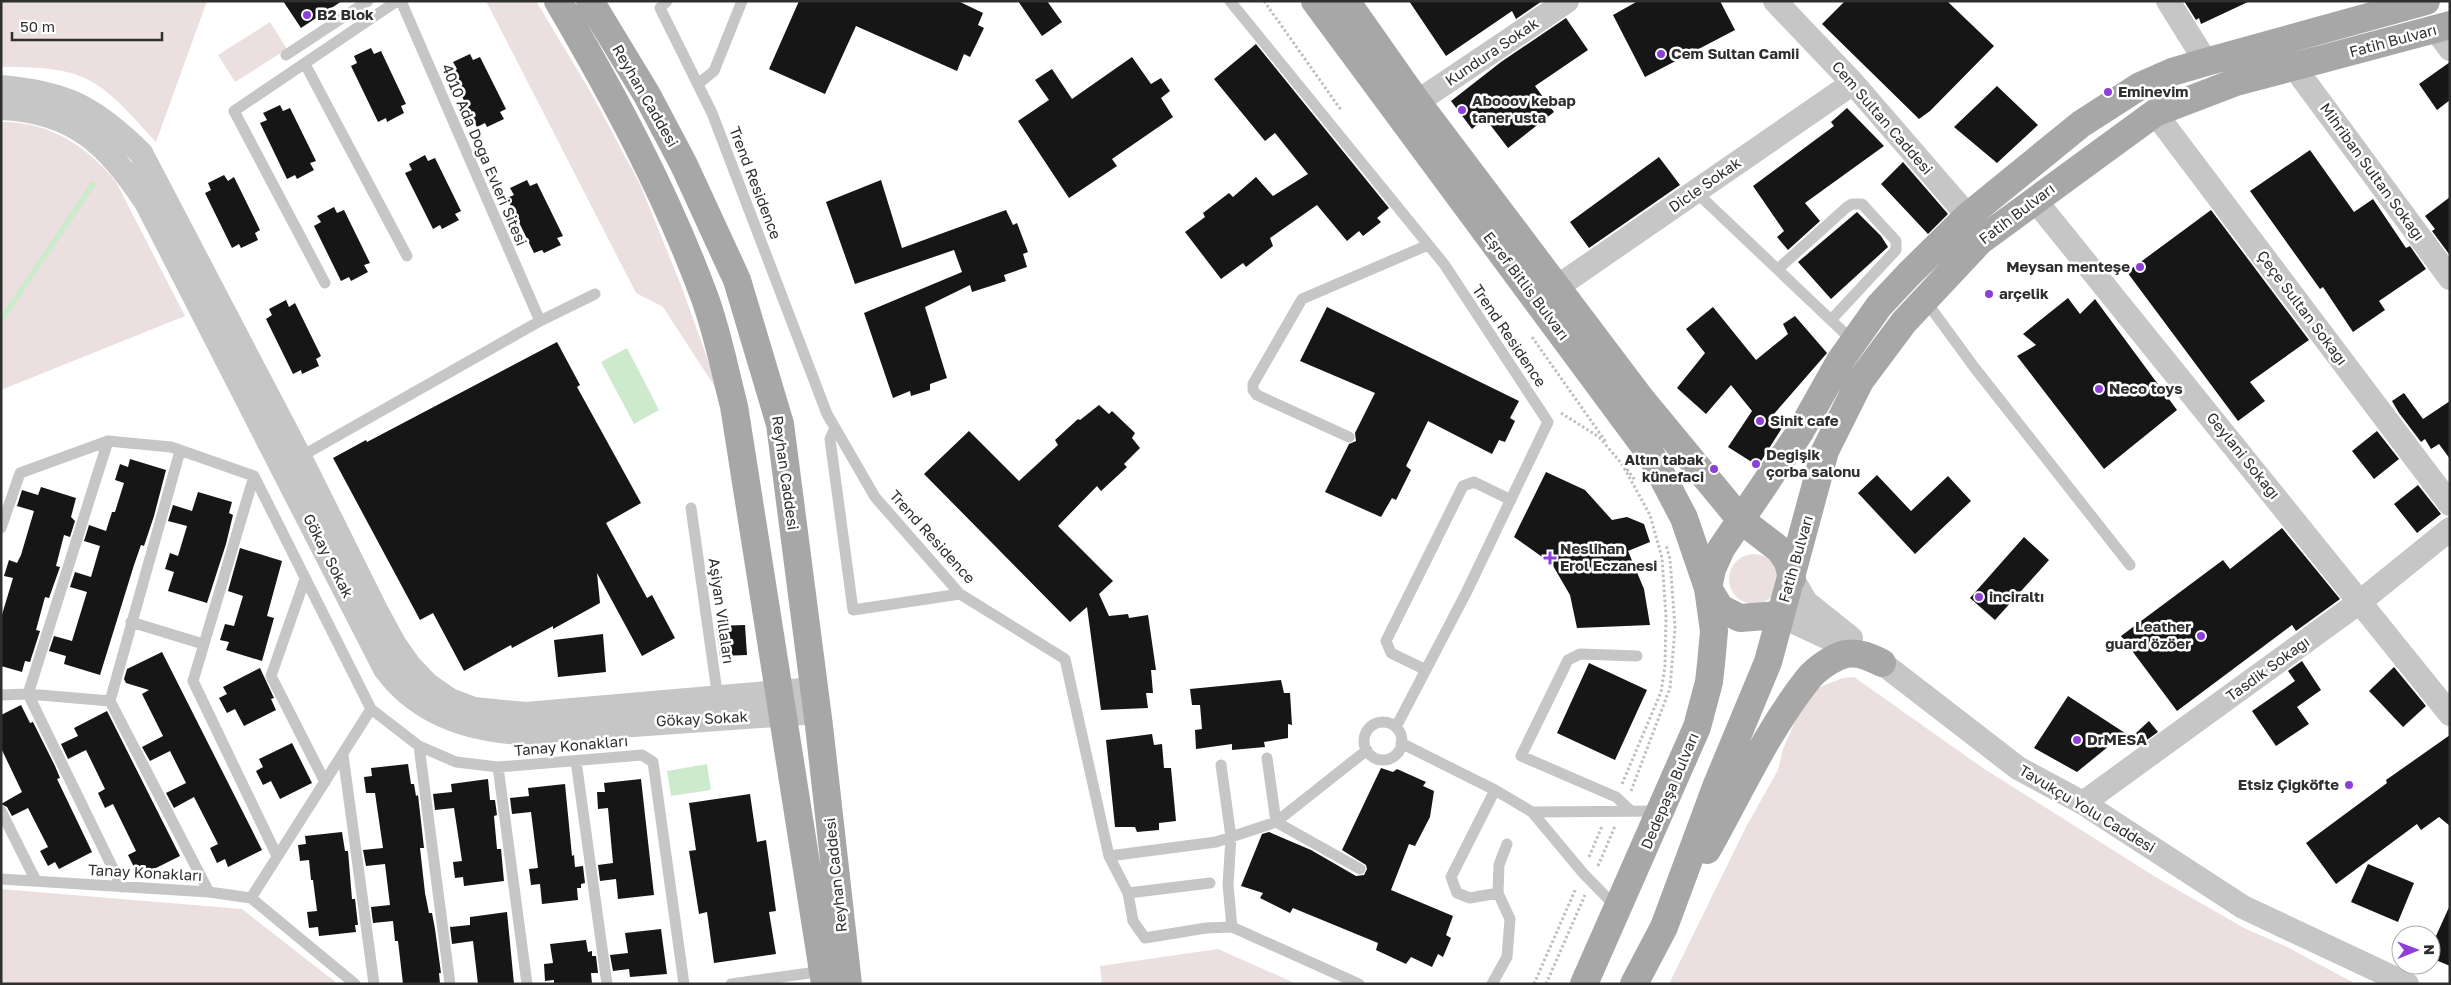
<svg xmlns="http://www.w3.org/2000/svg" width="2451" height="985" font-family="'Golos Text',sans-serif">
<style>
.green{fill:#ebdfdf}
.water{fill:#cdeacc}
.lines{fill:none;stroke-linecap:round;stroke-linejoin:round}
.stream{stroke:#cdeacc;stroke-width:6}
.building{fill:#161616}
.path{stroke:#bfbfbf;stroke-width:3;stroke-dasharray:2.5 2.5;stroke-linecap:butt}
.lane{stroke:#c6c6c6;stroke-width:11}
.street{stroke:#c6c6c6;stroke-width:24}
.primary{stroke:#a7a7a7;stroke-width:28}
.poi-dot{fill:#8d40d8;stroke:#fff;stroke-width:2}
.labels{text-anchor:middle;stroke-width:5;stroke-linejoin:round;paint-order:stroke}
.poi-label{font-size:15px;font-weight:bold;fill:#2f2f2f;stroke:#fff;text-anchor:start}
.street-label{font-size:15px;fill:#2f2f2f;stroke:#fff}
</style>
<rect width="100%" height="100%" fill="#fff"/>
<path class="green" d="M1,1H207L156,142C99,79 88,66 1,67Z
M486,1H536L590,91L640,184L682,288L710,366L715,387L663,307L636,293Z
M270,22L287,49L235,82L218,55Z
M1,122C48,121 88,146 116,182L185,316L1,390Z
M1729 579a25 25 0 1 1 50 0a25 25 0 1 1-50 0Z
M1854,677L1983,768L2162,881L2246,929L2285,946L2356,984H1669L1746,827L1778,770L1783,749L1801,708L1812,690L1843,678Z
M1,889L242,909L338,984H1Z
M1218,949L1297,984H1102L1100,966Z"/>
<path class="water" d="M627,348L659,410L634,424L601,362Z
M707,764L711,790L671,796L667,771Z"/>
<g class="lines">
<path class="stream" d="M1,320L93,184"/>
</g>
<path class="building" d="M283,1H342L301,28Z
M799,1H958L983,13L978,25L984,28L970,57L964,54L957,71L856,26L825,94L769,69Z
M1018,1H1047L1062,22L1042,36Z
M1409,1H1542L1516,19L1512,11L1446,56Z
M1638,1H1720L1735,30L1645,77L1613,15Z
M1845,1H1947L1994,46L1930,111L1919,119L1822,24Z
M2184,1H2250L2201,24L2199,18L2196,20Z
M1566,18L1588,50L1535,86L1554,112L1508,148L1485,118L1472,129L1451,101L1501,62Z
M1256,44L1389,208L1377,218L1381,222L1363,236L1359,231L1347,241L1317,205L1270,238L1273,246L1246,267L1243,263L1221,279L1185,232L1205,217L1203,213L1229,193L1233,197L1256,177L1273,196L1308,174L1275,133L1265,141L1214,79Z
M371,48L374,54L381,51L406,104L401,106L404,113L387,122L386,118L378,122L351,66L357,63L354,56Z
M470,54L473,60L480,57L506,109L500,112L504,119L487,127L485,123L477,127L450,72L457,69L453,62Z
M1132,57L1151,84L1161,78L1170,91L1161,98L1173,117L1112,159L1117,166L1069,198L1018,121L1049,100L1035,80L1052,69L1072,99Z
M2450,62V100L2437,110L2419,84Z
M1997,86L2038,125L1997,163L1954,127Z
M280,105L283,111L290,108L316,161L310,163L314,170L297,179L295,175L287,179L260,123L267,120L263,113Z
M1847,108L1884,146L1805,203L1820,221L1788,250L1777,237L1784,231L1753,186L1834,126L1831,122Z
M2310,150L2354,212L2373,199L2406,248L2410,246L2426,269L2379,301L2385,310L2353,332L2323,287L2320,289L2250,191Z
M425,155L428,161L435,158L461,211L455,214L459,220L442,229L440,225L433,229L405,173L412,170L409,164Z
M1659,157L1680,185L1589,248L1570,222Z
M1903,162L1948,214L1928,234L1881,184Z
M224,175L228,181L234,177L260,230L255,233L258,240L241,248L239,244L232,248L205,193L211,190L208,183Z
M527,180L530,186L537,183L563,236L557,238L561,245L544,253L542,250L534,253L507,198L514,195L510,188Z
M881,180L902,248L1006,210L1013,225L1017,223L1028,252L1023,254L1027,267L1004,275L1006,281L972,292L970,285L925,307L947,378L930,384V390L911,396L910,391L893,398L864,313L962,272L954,250L855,284L826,202Z
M2450,197V253L2449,254L2432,231L2435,229L2425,216Z
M334,207L337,213L344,210L370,263L364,265L368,272L351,281L349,277L341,281L314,226L321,222L317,216Z
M2211,210L2309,340L2250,382L2265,401L2238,421L2127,272Z
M1857,212L1881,236L1888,247L1831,299L1798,262Z
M2068,298L2080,314L2095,299L2177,410L2104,469L2017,356L2036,345L2023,334Z
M286,300L289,307L295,303L321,356L316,359L319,366L302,374L301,370L293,374L266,319L272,315L269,309Z
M1327,307L1519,401L1510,418L1515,421L1505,442L1499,440L1492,454L1428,421L1406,466L1411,470L1396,500L1392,498L1381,517L1325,492L1349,444L1356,441L1355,433L1375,393L1300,361Z
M1713,307L1756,360L1788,334L1783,324L1795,316L1827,353L1773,415L1785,423L1758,466L1728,447L1752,411L1731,385L1706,414L1677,388L1705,353L1686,329Z
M557,342L580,385L577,387L641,503L606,523L647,598L652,595L675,638L642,656L597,573L600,603L553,629V626L512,648L511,645L464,671L433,613L420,620L333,458L366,440L367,442Z
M2404,393L2423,419L2450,401V459L2439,444L2431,449L2425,439L2421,442L2399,413L2392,401Z
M1099,405L1109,414L1112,411L1135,433L1132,438L1140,448L1124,464L1127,467L1101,491L1097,486L1058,526L1113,581L1099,594L1109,616L1128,614L1129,618L1148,615L1156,670H1151L1153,693H1146L1148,708L1101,710L1087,607L1070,622L924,474L969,431L1019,481L1058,445L1055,440L1078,419L1080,420Z
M2377,431L2399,459L2374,479L2352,451Z
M130,459L166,470L154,516L144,546L141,545L134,565L100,675L64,664L66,656L49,651L54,636L72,641L87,592L70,587L75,572L91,577L100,546L84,541L89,525L106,531L112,512H115L124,483L115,480L120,464L128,467Z
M1546,472L1585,490L1612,520L1627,517L1644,524L1650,542L1628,551L1644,589L1650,625L1577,628L1570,595L1552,564L1514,537Z
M1877,475L1911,511L1948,476L1971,501L1915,554L1858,493Z
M2418,485L2441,514L2417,533L2394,504Z
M41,487L76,498L71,517L75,521L70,537L64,535L56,566L60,567L49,598L45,597L36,630L40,631L30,662L25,661L22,672L1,666V618L13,578L4,576L9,560L17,563L21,555L34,511L17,506L22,490L38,495Z
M198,492L232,502L229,513L233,515L226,544L207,603L168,591L174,572L165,569L170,553L178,556L187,526L168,521L173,505L192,511Z
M2282,528L2340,599L2296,631L2292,625L2177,711L2121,636L2223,560L2230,569Z
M2024,537L2049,560L1995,620L1970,598Z
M240,548L282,561L267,616L274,618L262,661L226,650L229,642L220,640L225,624L234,626L243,596L228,591Z
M745,625L747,655L720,656L716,626Z
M603,634L606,672L558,677L554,640Z
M162,652L262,850L228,867L225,859L217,863L210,848L218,844L194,797L174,808L166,793L186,783L170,751L150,761L142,747L163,736L142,694L149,690L126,683L124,679L127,669Z
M2302,661L2321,690L2297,707L2309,724L2276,746L2252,711L2295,681L2288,671Z
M1589,663L1647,690L1615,760L1557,733Z
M2394,667L2426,706L2403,727L2369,691Z
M260,668L274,698L271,699L276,710L244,726L235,709L227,713L219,698L227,694L223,687Z
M1281,680L1284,693H1290L1292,725L1288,724V738L1264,742L1265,747L1232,750V744L1196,749L1195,730L1202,729L1200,705H1192L1190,689Z
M2068,696L2125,733L2077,772L2034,748Z
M21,705L30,723L33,722L55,766L60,778L57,779L92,852L59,869L55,862L48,866L40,851L48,847L28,808L12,816L7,807L1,804L22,792L1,748V715Z
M107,711L180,856L146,873L143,866L135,869L128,855L136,851L113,804L105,808L98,793L105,789L86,750L68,759L61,744L78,736L74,728Z
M2149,721L2158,732L2144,742L2136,733Z
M1152,734L1154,745L1162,744L1164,768H1171L1176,821L1159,823V830L1137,832L1135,827H1115L1106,740Z
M2450,735V826L2439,817L2421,830L2417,824L2336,884L2306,843L2387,783L2386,780Z
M292,743L312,783L280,799L271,781L263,785L256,771L263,767L259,759Z
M408,764L411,784H414L416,796L418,795L424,848H420L425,893L429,913H432L435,929L441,973H439L440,984H403L398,941H395L393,921L373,923L371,907L390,905L385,864L366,866L363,850L383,848L375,793H366L364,777L372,776L371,768Z
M1381,768L1393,772L1397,769L1426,782L1423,786L1434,791L1430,817L1415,846L1409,844L1391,890L1453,916L1446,935L1451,938L1443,957L1438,954L1432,967L1411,957L1406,964L1376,950L1378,943L1293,908L1290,913L1260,898L1263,893L1241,886L1262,834L1269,832L1311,850L1356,876L1364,875L1367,869L1366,865L1342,850Z
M488,779L490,800H495L497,815L494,816L497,849H501L504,881L464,886L463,877L455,878L453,862L462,861L454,808L435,810L433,794L452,792L451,784Z
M641,779L654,895L618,899L616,879L600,881L598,865L613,863L608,808L598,809L597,792H605L604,783Z
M565,784L572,856L574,855L575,867L583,866L585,883L581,884V888H577L578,900L542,904L540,884L531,885L529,869L538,868L531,812L512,814L510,798L529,796L528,788Z
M750,794L757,842L766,840L776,911L769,912L776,954L714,963L707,912L699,914L689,851L696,850L689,803Z
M342,832L345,851H348L352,899H355L358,925H355L356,932L319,936L318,927L309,928L307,912L317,911L313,880H311L309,860L300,861L298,845L306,844L305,836Z
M2368,864L2414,883L2398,922L2351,902Z
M2450,905V966L2431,958V947Z
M507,912L514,984H478L473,941L452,944L450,927L470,925V917Z
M661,929L667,974L630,977L629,969L613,971L610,955L628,953L625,933Z
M586,940L588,952L592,951V956H596L598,973H591L592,984H554V980L545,981L544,964L553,963L550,944Z"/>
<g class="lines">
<path class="path" d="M1264,1L1341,110
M1532,337L1606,442
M1561,413L1599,437L1622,464L1650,515L1662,558L1666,617L1665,667L1661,692L1622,784
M1627,469L1635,480
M1631,791L1670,688L1675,628L1670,559L1666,545
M1589,857L1602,826
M1598,866L1615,826
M1534,984L1576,888
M1546,984L1585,895"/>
<path class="lane" d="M401,1L540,321
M667,1L660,8L712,113L827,414L875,497L960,594L1065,659L1109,856L1216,842L1276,822L1367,750
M1230,1L1444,264L1548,422L1466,593L1396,727
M286,55L368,1
M305,64L407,256
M698,84L714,71L742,1
M1696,192L1854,342
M1778,269L1847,207L1852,204H1862L1896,241V250L1831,320
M325,283L234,111L397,1
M1925,300L1974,367L2130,565
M835,428L830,439L853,610L960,594
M1349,437L1257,395L1253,390V384L1302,299L1428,245
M108,441L28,694L122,887
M180,451L110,701L209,892
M300,457L540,321L595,294
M254,476L193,681L277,856
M691,508L718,699
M1,528L20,473L108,441L171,447L254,476L371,709L419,746L456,762L498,767L642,755L653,762L684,984
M305,579L271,676L325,782
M131,622L203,644
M1426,670L1391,653L1386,641L1463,486L1474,482L1511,500
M1,695L28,694L110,701
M1364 741a19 19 0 1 1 38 0a19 19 0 1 1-38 0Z
M1401,743L1495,790L1532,812L1660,811
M419,746L450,984
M343,755L374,984
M1267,758L1276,822L1360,869
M576,761L607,984
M1221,765L1231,837L1228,885L1232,927
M498,767L527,984
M1495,790L1451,877L1457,893L1470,898L1498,893
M1,811L36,881
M1631,811L1616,797L1521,756L1568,660L1580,654L1637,656
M1532,812L1583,873L1617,908
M1109,856L1128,893L1133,921L1145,938L1206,928L1232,927L1359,984
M1,879L209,892L251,898L355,984
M1128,893L1210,883
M251,898L371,709
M731,984L824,971
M1492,984L1507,957L1510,919L1498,893L1499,865L1507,844"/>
<path class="street" d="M1775,1L1853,83L1968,216L1976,234
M2168,1L2206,62
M2436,30L2450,49
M2294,67L2450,278
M1,87C67,93 94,107 141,153L300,457L377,612L395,645L409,665L427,684L450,700L474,709L526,714L813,689
M1417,102L1567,1
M1,108C74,111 109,145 147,204L385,669C418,714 467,730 521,733L817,712
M2155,113L2450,504
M2035,200L2450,714
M1557,287L1853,83
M1792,578L1806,602L1851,638
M1779,615L1882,663L2018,768L2083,803L2243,907L2407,984
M2083,803L2361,601L2450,529"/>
<path class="primary" d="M558,1C613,95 665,191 703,293C717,329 724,368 734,406L825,984
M590,1L647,95L684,165L737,280L780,424L819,726L848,984
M1315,1L1651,455L1684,518L1708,588L1720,608L1740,618L1779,615
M1346,1L1417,102L1641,399L1741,520L1780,550L1788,562L1792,578
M1707,850C1739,793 1767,731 1808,679C1816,669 1833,657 1846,654C1859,652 1870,657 1882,663
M1584,984L1697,727L1709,682L1711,664L1714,631L1708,588L1712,569L1721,549L1800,432L1840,361L1879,306L1909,274L1968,216L2081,124L2140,86L2172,72L2206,62L2426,1
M1634,984L1664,927L1716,787L1768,662L1825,451L1860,381L1904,322L1980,241L2155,113L2236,82L2450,25"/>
</g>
<g class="poi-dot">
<circle cx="307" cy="15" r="5"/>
<circle cx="1661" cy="54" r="5"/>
<circle cx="2108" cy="92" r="5"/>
<circle cx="1462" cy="110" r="5"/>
<circle cx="2140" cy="267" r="5"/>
<circle cx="1989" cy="294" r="5"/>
<circle cx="2099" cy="389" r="5"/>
<circle cx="1760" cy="421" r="5"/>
<circle cx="1756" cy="464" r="5"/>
<circle cx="1714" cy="469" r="5"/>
<path d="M1547.5 550.5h5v5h5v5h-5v5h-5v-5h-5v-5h5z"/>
<circle cx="1979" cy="597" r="5"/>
<circle cx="2201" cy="636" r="5"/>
<circle cx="2077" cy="740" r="5"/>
<circle cx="2349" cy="785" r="5"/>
</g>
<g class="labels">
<g class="poi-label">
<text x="317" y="20">B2 Blok</text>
<text x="1671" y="59">Cem Sultan Camii</text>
<text x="2118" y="97">Eminevim</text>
<text x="1472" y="106">Abooov kebap<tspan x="1472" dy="17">taner usta</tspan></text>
<text x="2130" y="272" text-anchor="end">Meysan menteşe</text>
<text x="1999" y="299">arçelik</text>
<text x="2109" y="394">Neco toys</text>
<text x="1770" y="426">Sinit cafe</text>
<text x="1766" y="460">Değişik<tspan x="1766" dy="17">çorba salonu</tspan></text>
<text x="1704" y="465" text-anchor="end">Altın tabak<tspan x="1704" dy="17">künefaci</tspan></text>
<text x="1560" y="554">Neslihan<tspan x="1560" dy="17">Erol Eczanesi</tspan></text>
<text x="1989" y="602">inciraltı</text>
<text x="2191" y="632" text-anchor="end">Leather<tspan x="2191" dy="17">guard özöer</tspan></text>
<text x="2087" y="745">DrMESA</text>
<text x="2339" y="790" text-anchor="end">Etsiz Çiğköfte</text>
</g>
<g class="street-label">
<text transform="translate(2393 41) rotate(-15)" y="5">Fatih Bulvarı</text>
<text transform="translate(1492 52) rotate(-34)" y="5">Kundura Sokak</text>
<text transform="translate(645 96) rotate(60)" y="5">Reyhan Caddesi</text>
<text transform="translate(1882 118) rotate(49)" y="5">Cem Sultan Caddesi</text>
<text transform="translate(484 155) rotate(67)" y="5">4010 Ada Doğa Evleri Sitesi</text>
<text transform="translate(2372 172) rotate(54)" y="5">Mihriban Sultan Sokağı</text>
<text transform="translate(755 183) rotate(69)" y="5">Trend Residence</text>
<text transform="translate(1705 185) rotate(-35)" y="5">Dicle Sokak</text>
<text transform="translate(2017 214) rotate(-37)" y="5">Fatih Bulvarı</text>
<text transform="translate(1526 286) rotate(53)" y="5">Eşref Bitlis Bulvarı</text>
<text transform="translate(2302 308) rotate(53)" y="5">Çeçe Sultan Sokağı</text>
<text transform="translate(1509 336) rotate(56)" y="5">Trend Residence</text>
<text transform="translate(2243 456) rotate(51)" y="5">Geylani Sokağı</text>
<text transform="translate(785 473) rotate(82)" y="5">Reyhan Caddesi</text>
<text transform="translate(932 537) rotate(48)" y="5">Trend Residence</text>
<text transform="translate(328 556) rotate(63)" y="5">Gökay Sokak</text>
<text transform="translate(1796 559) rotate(-74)" y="5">Fatih Bulvarı</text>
<text transform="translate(721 611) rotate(82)" y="5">Aşiyan Villaları</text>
<text transform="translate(2268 669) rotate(-36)" y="5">Tasdik Sokağı</text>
<text transform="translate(702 719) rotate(-3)" y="5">Gökay Sokak</text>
<text transform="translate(571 746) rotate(-5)" y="5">Tanay Konakları</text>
<text transform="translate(1670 791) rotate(-67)" y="5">Dedepaşa Bulvarı</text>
<text transform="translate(2087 809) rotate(31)" y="5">Tavukçu Yolu Caddesi</text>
<text transform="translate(145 873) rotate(3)" y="5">Tanay Konakları</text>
<text transform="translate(836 875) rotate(-96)" y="5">Reyhan Caddesi</text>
</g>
</g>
<rect width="2451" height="985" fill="none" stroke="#2f2f2f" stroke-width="5"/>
<g transform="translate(2416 950) rotate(89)"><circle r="24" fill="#ffffff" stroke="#acacac"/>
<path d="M0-4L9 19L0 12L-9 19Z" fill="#8d40d8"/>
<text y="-8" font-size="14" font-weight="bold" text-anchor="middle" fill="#2f2f2f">N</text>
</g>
<path d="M12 32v8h150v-8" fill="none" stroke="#2f2f2f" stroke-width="2.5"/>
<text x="20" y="32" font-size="15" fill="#2f2f2f" stroke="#ffffff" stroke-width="4" paint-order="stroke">50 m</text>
</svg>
